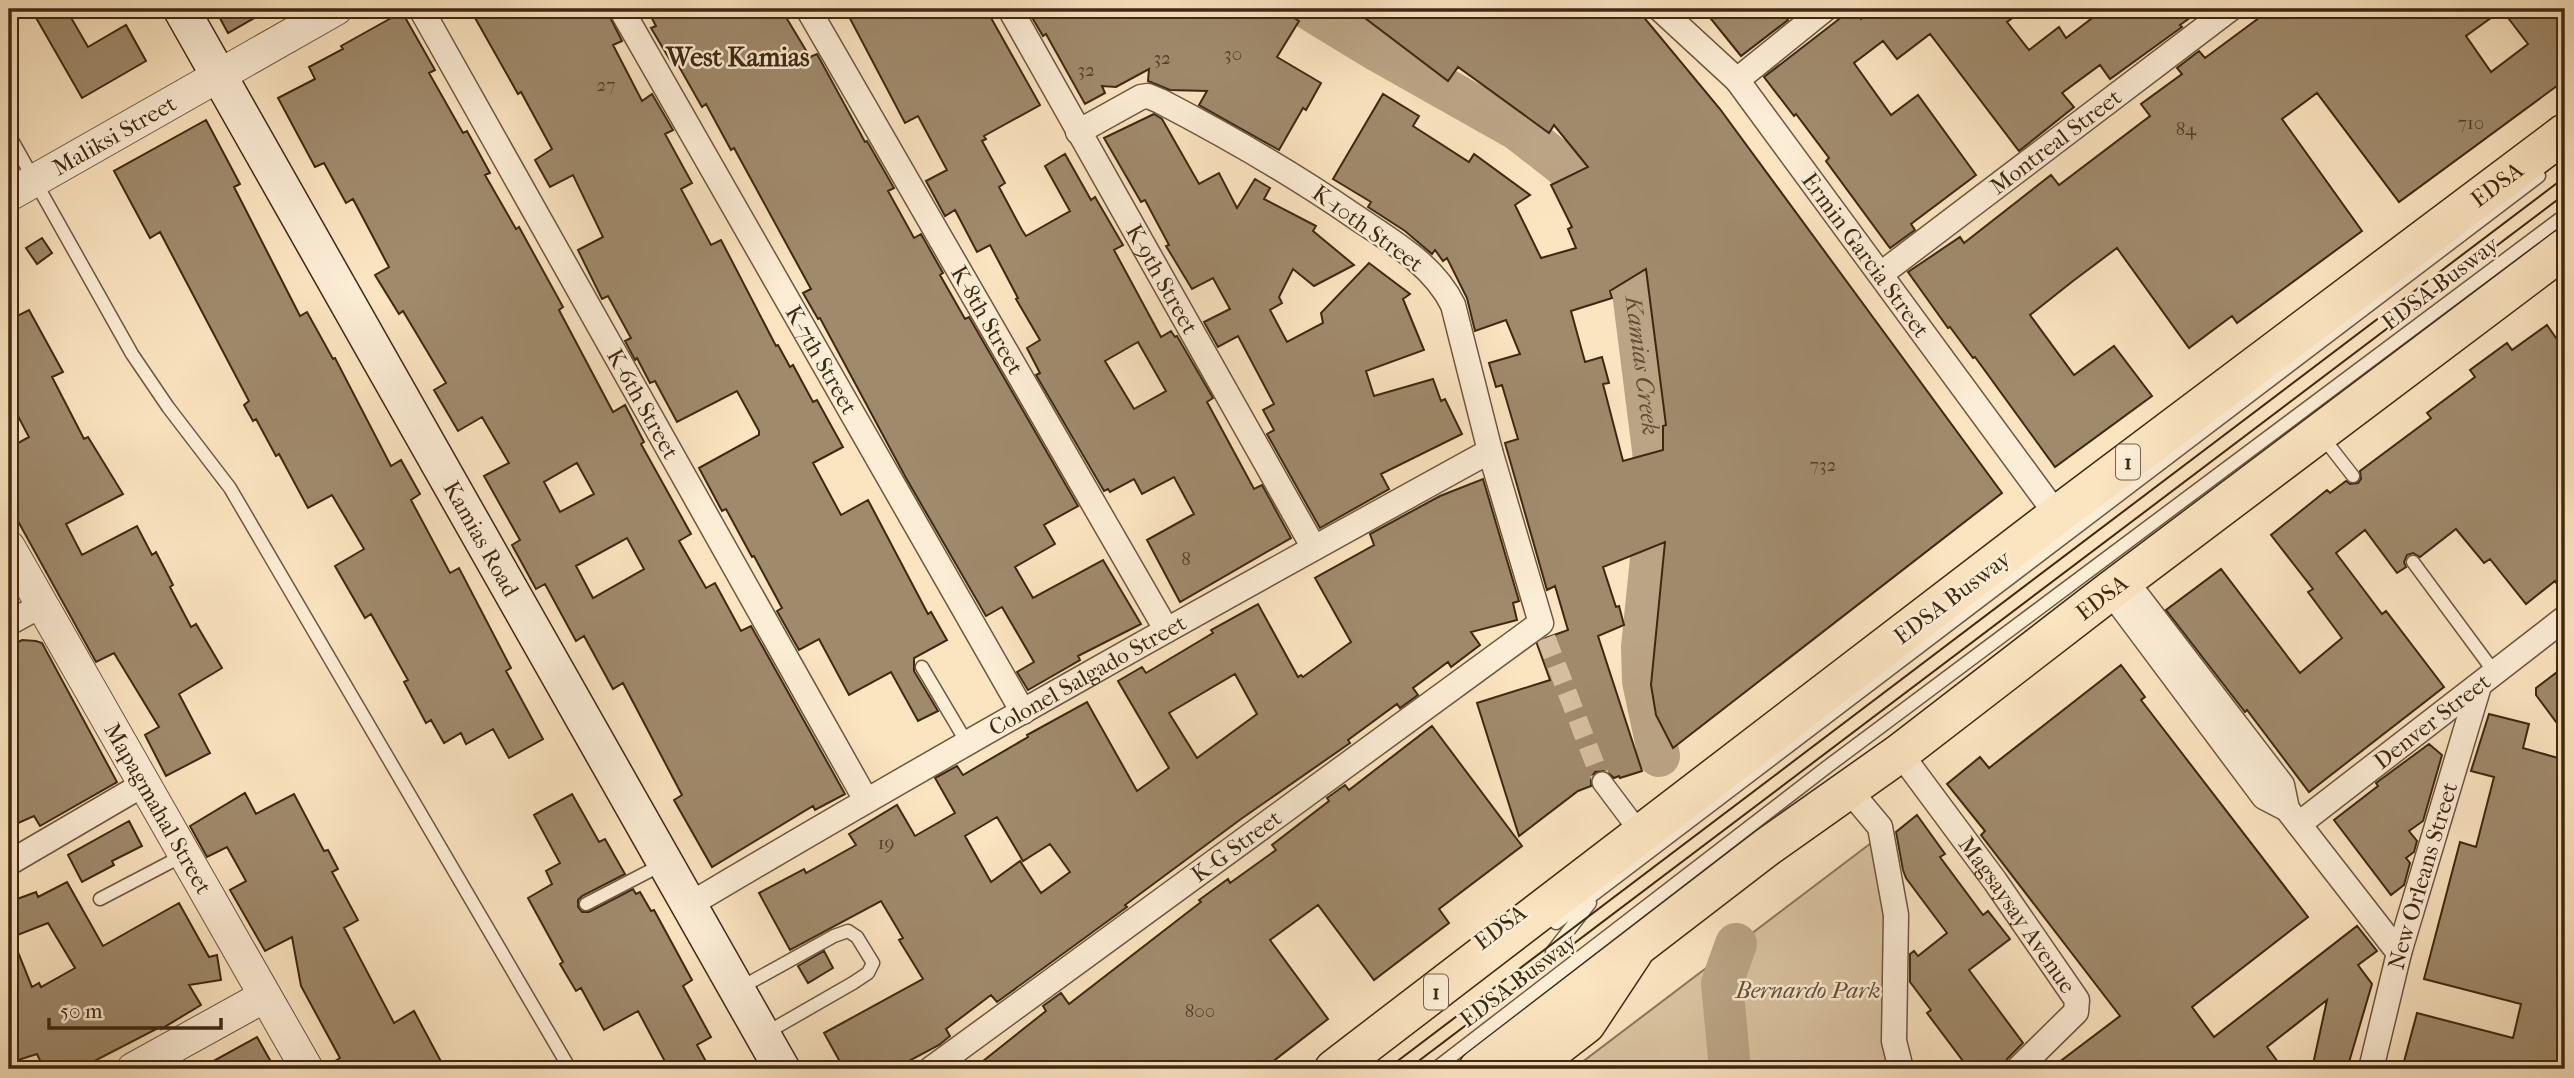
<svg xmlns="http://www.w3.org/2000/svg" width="2574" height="1078" font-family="'IM FELL French Canon',serif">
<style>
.green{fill:#dbc4a2;stroke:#8c765a;stroke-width:2}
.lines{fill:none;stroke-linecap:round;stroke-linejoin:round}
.river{stroke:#bba485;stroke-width:42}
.building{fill:#a08a6c;stroke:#3e2812;stroke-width:2;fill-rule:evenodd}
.pedestrian-tunnel{stroke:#d5be9d;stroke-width:19;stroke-dasharray:19 10;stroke-linecap:butt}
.service-casing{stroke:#6d573e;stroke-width:15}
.pedestrian-casing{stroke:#6d573e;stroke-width:22}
.minor-casing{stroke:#6d573e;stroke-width:27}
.tertiary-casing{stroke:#6d573e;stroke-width:34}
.secondary-casing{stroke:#3e2812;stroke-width:38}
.primary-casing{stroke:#3e2812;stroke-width:41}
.trunk-casing{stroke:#3e2812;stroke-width:41}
.service{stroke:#fcedd6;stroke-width:12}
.pedestrian{stroke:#fcedd6;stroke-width:19}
.minor{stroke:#fcedd6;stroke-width:24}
.tertiary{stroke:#fcedd6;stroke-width:32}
.secondary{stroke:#fcedd6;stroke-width:35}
.primary{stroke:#fbe4c0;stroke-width:38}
.trunk{stroke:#fbe4c0;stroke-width:38}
.tram{stroke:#3e2812;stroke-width:2}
.labels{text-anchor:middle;stroke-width:5;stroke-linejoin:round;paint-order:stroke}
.number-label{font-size:19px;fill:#564028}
.shield{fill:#fcedd6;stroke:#77634d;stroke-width:2}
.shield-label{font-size:21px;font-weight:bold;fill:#3e2812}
.street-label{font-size:23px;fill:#3e2812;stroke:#fcedd6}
.park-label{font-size:23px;font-style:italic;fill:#654f36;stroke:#fcedd6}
.water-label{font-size:24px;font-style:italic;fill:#644d34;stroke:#fcedd6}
.quarter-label{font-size:26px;font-weight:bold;fill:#3e2812;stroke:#fcedd6}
</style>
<rect width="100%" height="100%" fill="#fbe4c0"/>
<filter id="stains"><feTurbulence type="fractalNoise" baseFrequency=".00286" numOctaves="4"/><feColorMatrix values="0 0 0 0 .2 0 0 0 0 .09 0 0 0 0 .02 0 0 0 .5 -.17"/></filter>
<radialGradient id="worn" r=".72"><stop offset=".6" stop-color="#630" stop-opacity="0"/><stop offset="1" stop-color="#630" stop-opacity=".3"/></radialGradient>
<path class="green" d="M1879,837L1892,913L1889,1069H1573Z"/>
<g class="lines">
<g class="river">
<path id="s1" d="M1309,9L1378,51L1518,130L1564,166L1591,198L1599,228L1632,284L1653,450L1657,500L1642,647L1643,681L1659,756"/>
<path d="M1730,1069L1722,983L1736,944"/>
</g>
</g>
<path class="building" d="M31,9H66L88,47L126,25L146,61L82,98Z
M215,9H270L228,33Z
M470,9H606L622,41L613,45L642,101L652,94L673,130L665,134L692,183L681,189L711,245L721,240L776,346L778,345L790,367L793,365L813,402L817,400L843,447L813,463L841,515L868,500L928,614L931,612L947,640L914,658V671L938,711L918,721L891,672L849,695L819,639L799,650L777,611L782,608L754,556L752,557L726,509L722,511L699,468L759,435V431L737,391L677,422L655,381L650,383L637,358L635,360L625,341L631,338L608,296L602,299L578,250L603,237L573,175L550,187L535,160L552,149L521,92L518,94Z
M647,9H781L810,57L817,54L865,142L867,141L894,188L888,191L914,238L921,234L943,273L940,275L965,319L969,317L1078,506L1044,525L1055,544L1015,567L1033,598L1103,560L1141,624L1078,656L1080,660L1028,690L1017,672L1034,662L1002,607L986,616L906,478L820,318L818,319L803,293L811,289L734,148L731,150L706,104L702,107L677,63L673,65L651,28L656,26Z
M845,9H986L1040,105L984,136L986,139L982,141L1005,183L999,187L1022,230L1026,236L1070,211L1045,166L1065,154L1091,200L1095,197L1123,245L1114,250L1161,337L1171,331L1175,337L1177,336L1213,398L1207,402L1254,489L1262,485L1291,538L1180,602L1147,540L1194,514L1174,477L1142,494L1134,479L1110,492L1108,489L1104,491L1036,375L1040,373L1027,348L1040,340L1016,299L1018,298L990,245L977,252L955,210L945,216L926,181L947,170L918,116L905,123ZM1138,342L1166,391L1134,409L1105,361Z
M1027,9H1279L1299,21L1277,57L1321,83L1306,110L1303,108L1279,150L1199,105L1207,91L1170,90L1148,81L1149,69L1116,87L1102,86L1105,93L1085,104L1046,34L1043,36Z
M1353,9H1637L1720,109L2002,493L1673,748L1656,715L1651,685L1665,542L1603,567L1616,607L1619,606L1624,625L1598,636L1642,771L1620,778L1619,776L1614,778L1606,771L1595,772L1591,778V786L1578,791L1519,836L1477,703L1550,680L1537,644L1546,638L1568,630L1555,586L1547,590L1505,443L1518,439L1502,385L1496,387L1489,363L1520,354L1506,320L1475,331L1467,298L1447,258L1443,261L1435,250L1432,254L1405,231L1368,207L1371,202L1333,179L1383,94L1419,116L1413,126L1469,162L1474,154L1530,195L1515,205L1541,258L1576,248L1568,229L1572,227L1551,185L1588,167L1554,125L1549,133L1458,67L1448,81ZM1646,269L1666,425L1663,426V450L1623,461L1603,384L1609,383L1602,357L1585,362L1571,311L1612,298L1610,291Z
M1703,9H1780L1788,20L1741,56Z
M1852,9L1861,19L1876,9H2025L2007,22L2029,50L2059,27L2066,38L2104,9H2202L2180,25L2182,27L2110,79L2100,65L2062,93L2074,107L2019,151L1930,34L1897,59L1883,41L1854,63L1891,115L1918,95L1976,175L1911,224L1915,230L1890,248L1826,161L1829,158L1796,114L1794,116L1764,77Z
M2271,9H2565V80L2399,202L2317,93L2282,119L2362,231L2237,323L2232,316L2189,348L2117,248L2073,281L2030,315L2074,375L2114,346L2152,396L2055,467L1975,357L1973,358L1950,327L1948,328L1908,272L1960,237L1964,243L2051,175L2059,185L2150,116L2141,104L2182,74L2177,68L2199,51L2205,58ZM2502,10L2528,44L2491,72L2466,36Z
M402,12L435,70L429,73L463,133L467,131L490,173L485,175L516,229L519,227L563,307L559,310L613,412L625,405L644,442L641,444L691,534L679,541L706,588L715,583L741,631L751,626L845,794L815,810L813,806L712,867L674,800L682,795L623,683L613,689L584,636L576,641L545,584L536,589L512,545L520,540L484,476L509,463L482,417L458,431L434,390L446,383L403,311L399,314L375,275L389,267L353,199L346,203L324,163L315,167L278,98L315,79L309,67L343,49L341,46ZM577,463L594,494L560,512L544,482ZM627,538L644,569L593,598L576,566Z
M1154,114L1162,119L1199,184L1219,173L1237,208L1255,179L1270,188L1264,199L1316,226L1313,231L1354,265L1314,286L1293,269L1279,297L1282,303L1270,310L1287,342L1323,323L1321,313L1369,263L1410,294L1403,299L1424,350L1366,371L1374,396L1433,379L1441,401L1445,399L1462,434L1381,474L1389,489L1320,528L1267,434L1274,430L1263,410L1274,404L1238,336L1218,347L1204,322L1230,309L1213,278L1192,289L1166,246L1169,245L1145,200L1141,202L1104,138Z
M206,120L240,184L234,187L300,316L307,312L333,359L335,358L391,466L401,460L420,494L411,500L450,573L459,568L511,668L506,671L543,739L509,758L493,729L466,744L461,733L444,743L431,720L426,723L404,682L408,680L371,614L365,618L335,566L364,549L332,495L308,508L279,454L276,456L256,419L253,421L244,405L249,401L160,232L150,238L114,171Z
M42,238L52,253L37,264L26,248Z
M29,310L63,372L52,377L84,439L88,437L123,494L66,524L82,555L137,526L152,555L156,552L173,585L170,587L191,627L196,624L222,668L179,694L210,753L166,776L145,735L159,727L114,653L96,662L9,505V448L29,437L9,399V320Z
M2547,325L2565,351V596L2555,581L2526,604L2490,559L2484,563L2456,529L2420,557L2413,553L2407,555L2404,562L2406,567L2397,573L2365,530L2336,553L2382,614L2386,611L2444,687L2309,792L2247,710L2245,712L2166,610L2221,569L2300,673L2342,638L2308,592L2313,589L2271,535L2327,490L2330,493L2346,481L2350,484L2358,483L2361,479L2360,471L2431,418L2427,413L2475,377L2470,370L2507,343L2512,350Z
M1483,479L1519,601L1513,603L1517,620L1471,632L1480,645L1451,667L1448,662L1413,688L1418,695L1400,708L1397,704L1348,740L1350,743L1241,819L1125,905L1127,907L997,1002L991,995L946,1029L950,1036L939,1045L894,1069H844L824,1033L923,979L899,940L903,938L881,901L790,950L759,893L804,869L806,873L856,845L849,834L897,805L915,836L955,813L935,778L957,766L963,775L1028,737L1027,735L1087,702L1137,791L1169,768L1118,681L1142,667L1146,673L1213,633L1211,630L1258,604L1298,677L1301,675L1303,677L1351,642L1315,578L1374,545L1370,534L1440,496ZM1235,674L1257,714L1197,758L1169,713ZM997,817L1023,861L1050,844L1070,872L1041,893L1020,861L991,882L965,836Z
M22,640L36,641L42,643L117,782L40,826L34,816L9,827V647Z
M2121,665L2145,697L2141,700L2308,917L2192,1007L2214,1037L2357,926L2377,951L2358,965L2372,984L2347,1069H2312L2327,1000L2267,1047L2283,1069H2050L2120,1016L1981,835L1985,831L1947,784L1980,757L1989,768Z
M2565,666V734L2536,695V688Z
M2489,714L2529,724L2523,748L2565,760V776L2560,798L2565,799V1069H2402L2417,1013L2513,1038L2521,1004L2424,979L2460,842L2476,847L2494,777L2471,771Z
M1432,726L1522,846L1439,909L1449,923L1374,980L1318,905L1270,940L1328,1019L1263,1069H973L1046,1011L1043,1006L1061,993L1069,1004L1201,902L1199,900L1228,879L1230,883L1276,850L1272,845L1329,801L1327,798L1345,785L1349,790Z
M2429,744L2442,755L2423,821L2409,831L2417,841L2414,852L2406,858L2410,863L2404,885L2391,895L2334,820L2378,786L2376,783Z
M245,793L256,814L294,794L324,851L328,850L338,869L332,872L358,920L344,928L394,1023L414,1011L445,1069H325V1067L340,1058L301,986L292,937L265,951L230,890L246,881L227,847L207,857L190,826Z
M572,794L599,842L605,839L625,874L582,896L578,900V907L582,912H589L633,889L636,894L640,892L651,911L654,910L692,980L683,986L711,1037L697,1045L710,1069H669L638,1011L604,1030L581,988L576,991L560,964L563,962L528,898L552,884L546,871L560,863L534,815Z
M1917,815L1945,854L1940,857L1983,915L1988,911L2010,939L1969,970L2023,1043L2007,1059L2004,1069H1969L1927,1013L1931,1010L1910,982V954L1914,951L1918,956L1947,933L1906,878L1903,870L1896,832Z
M129,821L142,846L112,861L114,865L82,882L68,855Z
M67,882L103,946L179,903L209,957L217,955L221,980L189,985L201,1005L161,1029L160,1027L79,1069H44L37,1054L9,1063V902L36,892L38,897ZM48,923L75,968L41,987L39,983L32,987L12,937Z
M824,951L833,968L808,983L798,966Z
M257,1037L275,1069H199Z"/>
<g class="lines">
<path class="pedestrian-tunnel" d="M1546,638L1602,782"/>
<g class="service-casing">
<path id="service" d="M9,135L132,354L168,407L230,488L570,1069
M2321,435L2353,476
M2413,562L2495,673
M922,667L967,743
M100,899L184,855
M586,904L665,863
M1556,923L2539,176
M1552,952L1590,903
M740,988L834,936L848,931L857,937L873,963L868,973L853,983L766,1033
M1435,1069L1827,767L2565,215"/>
</g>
<g class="pedestrian-casing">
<path id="pedestrian" d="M1602,782L1635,826"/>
</g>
<g class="minor-casing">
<g id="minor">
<path id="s2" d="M421,9L866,800"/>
<path id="s3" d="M621,9L1023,712"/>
<path id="s4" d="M808,9L1166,629"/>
<path id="s5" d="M1010,9L1314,548"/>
<path id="s6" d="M1660,9L1737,80L2057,515"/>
<path d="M1737,80L1825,9"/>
<path id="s7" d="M1881,274L2230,9"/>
<path d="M2125,580L2282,785L2287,809"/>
<path d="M2110,591L2264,797L2287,809L2399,953"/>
<path d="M9,623L42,605"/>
<path id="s8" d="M1900,753L1995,881L2077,1000L2076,1012L2018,1069"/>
<path d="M1849,790L1880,827L1896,915L1894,1041L1901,1069"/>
<path id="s9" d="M2299,824L2565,618"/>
<path d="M9,863L144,784"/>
<path id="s10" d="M689,905C953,748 1221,599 1490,451"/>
<path id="s11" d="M931,1069L1541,623L1490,451L1453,305C1433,264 1391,241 1354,216C1292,173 1227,136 1160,101L1148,96L1141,97L1078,132"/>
<path id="s12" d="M2371,1069L2399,953L2479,686"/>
</g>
</g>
<g class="tertiary-casing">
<g id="tertiary">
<path id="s13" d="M9,195L336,9"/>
<path id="s14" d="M9,547L307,1069"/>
<path d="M133,1069L265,996"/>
</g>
</g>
<g class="secondary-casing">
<g id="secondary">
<path id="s15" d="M181,9L782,1069"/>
</g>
</g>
<g class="primary-casing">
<path id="primary" d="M1528,1069L1586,1024L1633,953"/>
</g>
<g class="trunk-casing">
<g id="trunk">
<path id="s16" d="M1334,1069L2057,515L2565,133"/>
<path id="s17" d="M1478,1069L1767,847L1900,753L2110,591L2565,248"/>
</g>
</g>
<use href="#service" class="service"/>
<use href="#pedestrian" class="pedestrian"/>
<use href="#minor" class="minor"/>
<use href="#tertiary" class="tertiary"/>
<use href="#secondary" class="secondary"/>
<use href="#primary" class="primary"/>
<use href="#trunk" class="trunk"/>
<path class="tram" d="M1387,1069L2565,177
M1408,1069L2565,194"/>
</g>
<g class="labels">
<g class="number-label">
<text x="1233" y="60">30</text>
<text x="1162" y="64">32</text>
<text x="1086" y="76">32</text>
<text x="606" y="91">27</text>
<text x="2471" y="129">710</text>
<text x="2186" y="135">84</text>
<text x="1823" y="471">732</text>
<text x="1186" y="565">8</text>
<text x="886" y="849">19</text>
<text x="1200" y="1017">800</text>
</g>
<g class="shield">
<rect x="2116" y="444.5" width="24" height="35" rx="5"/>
<rect x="1424" y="974.5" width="24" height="35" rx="5"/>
</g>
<g class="shield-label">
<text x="2128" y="469">1</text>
<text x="1436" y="999">1</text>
</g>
<g class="street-label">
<text dy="8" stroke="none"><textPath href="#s13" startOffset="121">Maliksi Street</textPath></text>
<text dy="8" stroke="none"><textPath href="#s7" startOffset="219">Montreal Street</textPath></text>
<text dy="8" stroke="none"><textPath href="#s16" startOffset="1461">EDSA</textPath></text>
<text transform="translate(1368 228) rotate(36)" y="8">K-10th Street</text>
<text dy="8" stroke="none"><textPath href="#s6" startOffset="322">Ermin Garcia Street</textPath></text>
<text dy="8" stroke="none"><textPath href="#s5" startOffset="310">K-9th Street</textPath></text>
<text transform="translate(2440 283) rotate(-37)" y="8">EDSA Busway</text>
<text dy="8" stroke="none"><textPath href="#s4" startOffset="359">K-8th Street</textPath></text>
<text dy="8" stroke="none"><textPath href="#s3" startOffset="404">K-7th Street</textPath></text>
<text dy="8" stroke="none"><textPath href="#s2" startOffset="453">K-6th Street</textPath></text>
<text dy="8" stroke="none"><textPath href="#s15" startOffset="609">Kamias Road</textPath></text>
<text transform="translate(1952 597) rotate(-37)" y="8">EDSA Busway</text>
<text dy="8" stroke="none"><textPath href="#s17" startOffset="782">EDSA</textPath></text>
<text dy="8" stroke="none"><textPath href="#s10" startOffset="460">Colonel Salgado Street</textPath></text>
<text dy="8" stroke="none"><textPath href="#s9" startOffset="168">Denver Street</textPath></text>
<text dy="8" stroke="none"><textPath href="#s14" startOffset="301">Mapagmahal Street</textPath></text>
<text dy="8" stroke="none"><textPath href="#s11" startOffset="378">K-G Street</textPath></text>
<text dy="8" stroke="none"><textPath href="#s12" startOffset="200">New Orleans Street</textPath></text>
<text dy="8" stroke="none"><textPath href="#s8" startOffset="200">Magsaysay Avenue</textPath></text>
<text transform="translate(1500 927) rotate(-37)" y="8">EDSA</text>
<text transform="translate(1518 980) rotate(-37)" y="8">EDSA Busway</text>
</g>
<g class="park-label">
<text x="1808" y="998">Bernardo Park</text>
</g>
<g class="water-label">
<text dy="8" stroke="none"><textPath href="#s1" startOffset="520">Kamias Creek</textPath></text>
</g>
<g class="quarter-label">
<text x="738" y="66">West Kamias</text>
</g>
</g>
<rect width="2574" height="1078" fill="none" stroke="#fbe4c0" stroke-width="35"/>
<rect x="10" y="10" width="2553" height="1057" fill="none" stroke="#3e2812" stroke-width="3.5"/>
<rect x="18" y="18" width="2539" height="1043" fill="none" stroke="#3e2812" stroke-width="2"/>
<path d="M49 1018v10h172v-10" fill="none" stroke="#3e2812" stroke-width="3.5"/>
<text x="60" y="1018" font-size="21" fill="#3e2812" stroke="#fcedd6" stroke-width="5" paint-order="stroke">50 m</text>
<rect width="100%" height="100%" filter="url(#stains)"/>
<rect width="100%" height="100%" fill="url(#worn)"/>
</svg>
